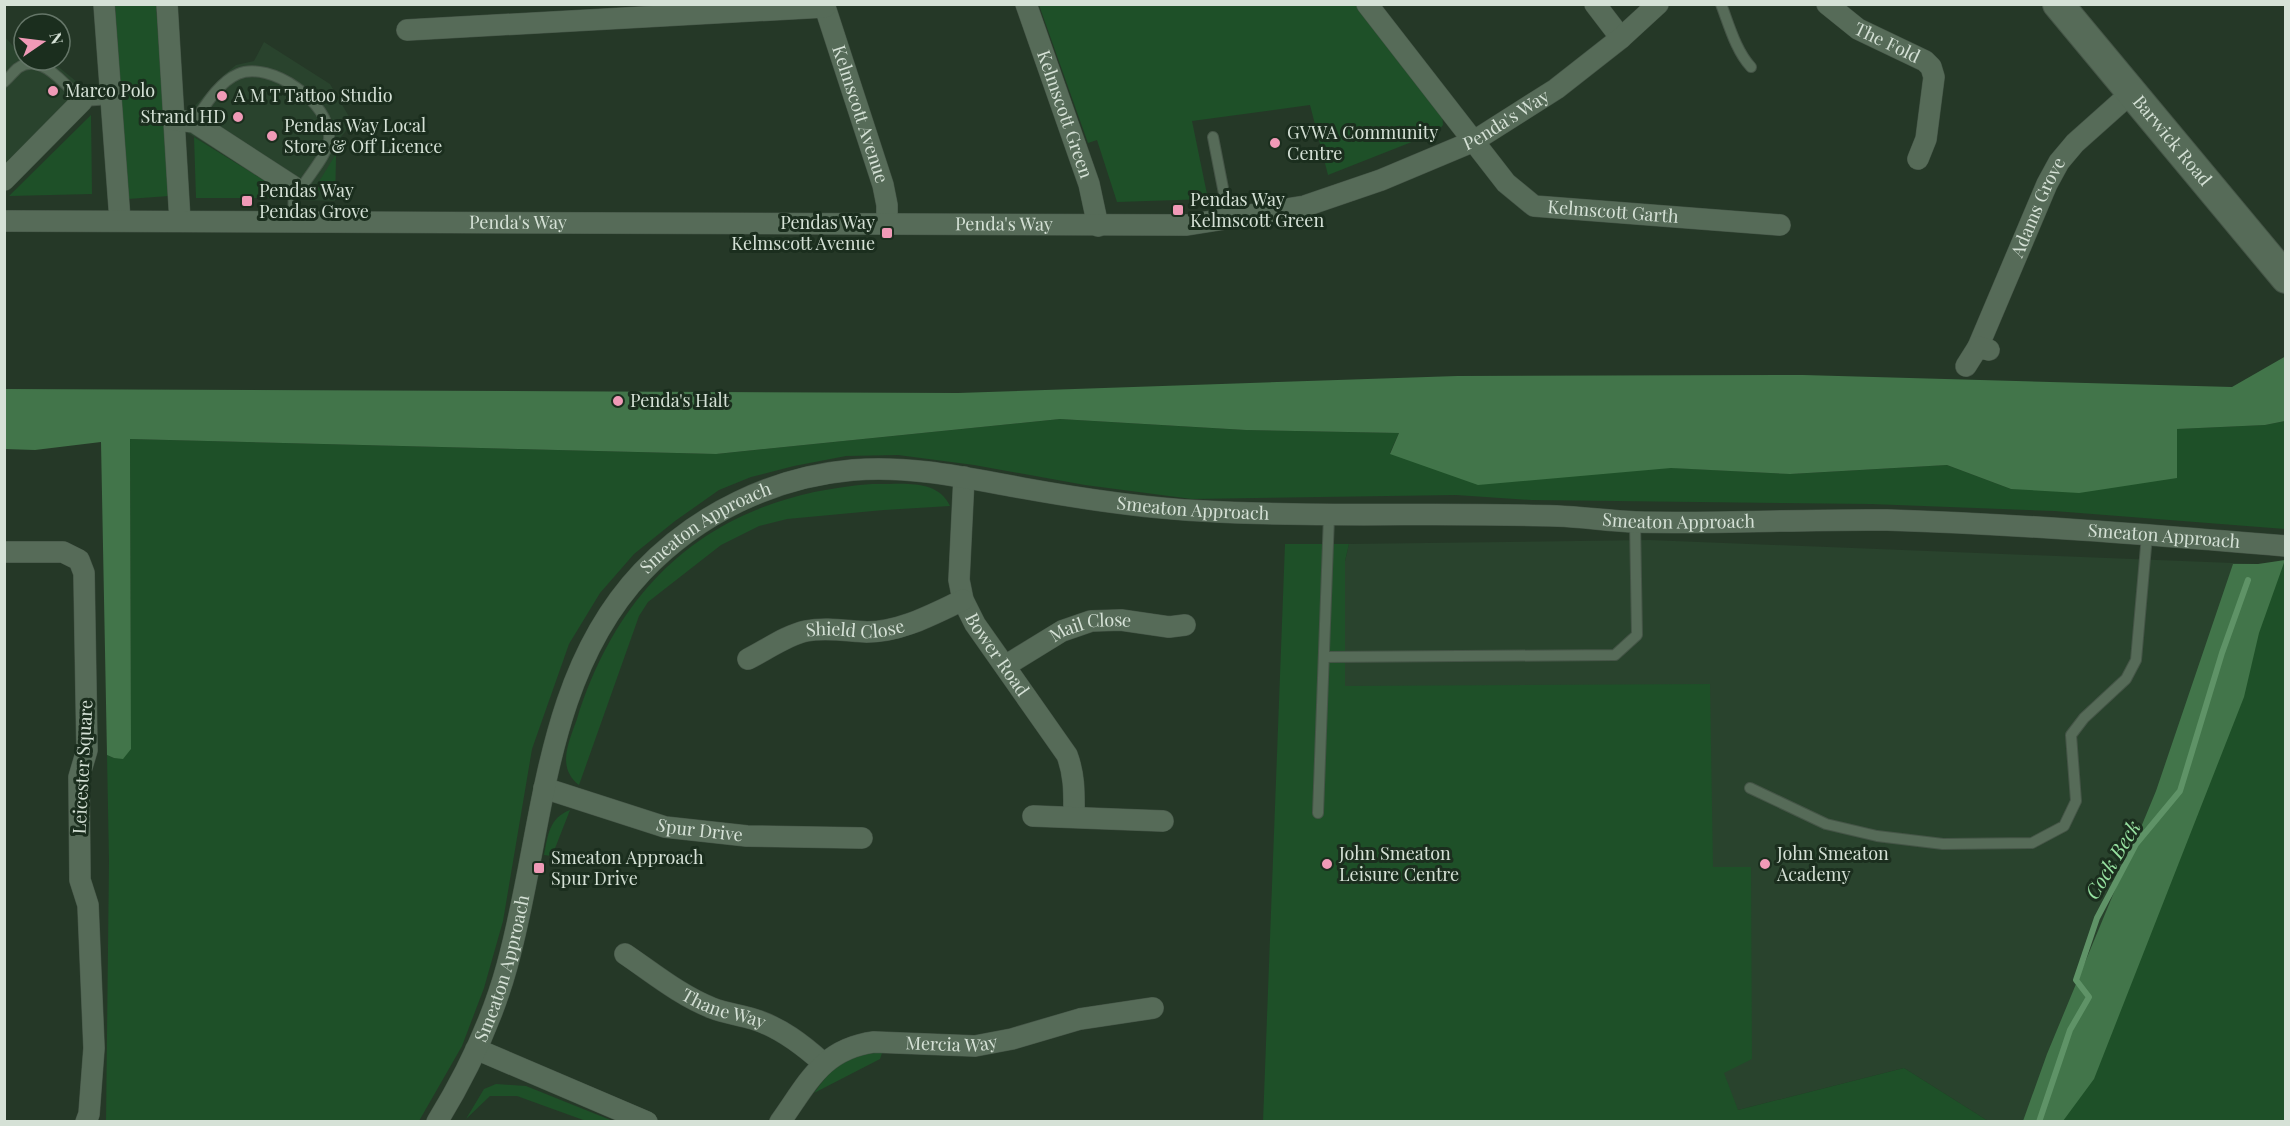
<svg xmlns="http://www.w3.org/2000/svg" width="2290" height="1126" font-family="'Playfair Display',serif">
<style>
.built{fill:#29432d}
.green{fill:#1e5028}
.forest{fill:#42754a}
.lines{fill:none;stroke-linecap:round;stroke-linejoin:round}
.stream{stroke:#5f9367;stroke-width:6}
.lane-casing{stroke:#455547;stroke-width:12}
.street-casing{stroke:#455547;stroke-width:22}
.secondary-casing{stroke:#455547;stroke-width:32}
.lane{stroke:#566b58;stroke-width:10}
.street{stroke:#566b58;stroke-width:21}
.secondary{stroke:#566b58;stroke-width:30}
.poi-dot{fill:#f09ab7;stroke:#1b2e1e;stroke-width:2}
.labels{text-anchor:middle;stroke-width:6;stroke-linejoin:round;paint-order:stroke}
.street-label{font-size:18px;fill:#d5e1d6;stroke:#1b2e1e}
.poi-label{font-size:18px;fill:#d5e1d6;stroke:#1b2e1e;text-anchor:start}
.water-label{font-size:20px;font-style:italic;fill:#97e2a1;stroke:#1b2e1e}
</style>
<rect width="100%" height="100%" fill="#253827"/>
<path class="built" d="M4,36L15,48L24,52V60H50L99,100L82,101L4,181Z
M264,42L330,84L351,120H355L356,127L350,126L336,143L335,201L298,200L188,133L187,114L225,74L236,65L254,61Z
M1649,540L2258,564L2058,1121H1988L1904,1068L1738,1110L1403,945L1404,914L1342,802L1345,561L1349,544Z"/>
<path class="green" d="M115,5H156L169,196L128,199Z
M1039,5H1357L1442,113L1443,125L1437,132L1328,175L1310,105L1192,121L1208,199L1117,202L1097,140L1088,143Z
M91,115L92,194L9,196Z
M194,137L285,193L282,198H196Z
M336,154L335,196L331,198L315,188Z
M1060,419L1246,430L1399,433L1390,453L1790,474L1947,465L2011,489L2176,429L2265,425L2285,421V529L2054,511L1871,504L1531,500L1456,495L1192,499L1085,485L974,465L898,455L846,456L794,466L751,477L719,490L675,521L634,554L600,593L569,644L532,749L503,921L484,988L462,1046L419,1121L106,1122L109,861L107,755L114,758L131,749L130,439L716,454Z
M872,484C899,485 937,477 950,506L884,510L787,519L759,526L721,545L648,602L639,616L579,785C556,767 569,742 577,719C622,575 721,495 872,484Z
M1285,544H1349L1345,561V686L1710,684L1713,867H1751L1752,1059L1724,1073L1738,1110L1904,1068L1988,1121L1263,1122Z
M2285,560V1121L2058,1122Z
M570,810L552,856L544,855C548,835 549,818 570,810Z
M875,1053H882L880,1059L814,1093C831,1069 844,1056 875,1053Z
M496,1084L526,1086L613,1121H586L517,1096H490L466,1119L484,1089Z"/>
<path class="forest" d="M2286,356L2285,421L2265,425L2177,429V478L2079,493L2011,489L1947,465L1790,474L1671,468L1478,485L1390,454L1399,433L1246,430L1060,419L716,454L130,439L131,749L123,759L114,758L107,755L101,442L35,450L4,449L5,389L958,393L1457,376L1803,375L2232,387Z
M2285,560L2259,633L2244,697L2094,1079L2063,1121H2023L2047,1054L2156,791L2233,564H2258Z"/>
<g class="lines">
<path class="stream" d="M2039,1122L2070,1030L2089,997L2076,980L2097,918L2136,844L2180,791L2222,653L2248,580"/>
<g class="lane-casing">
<path id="lane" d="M1721,4C1729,25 1736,51 1751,67
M4,82C9,78 13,72 18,68C41,51 67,87 82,101L111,99
M194,122C205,106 219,82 238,74C270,60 332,103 329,139C327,155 313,170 304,184L294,187L293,221
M1213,137L1229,219
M1324,657L1615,655L1637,635L1635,522
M1750,788L1826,824L1877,836L1943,844L2032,843L2064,826L2076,801L2071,735L2084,718L2126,679L2136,660L2147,535
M1318,813L1329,516"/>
</g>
<g class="street-casing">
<g id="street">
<path d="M104,4L120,220"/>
<path d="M167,4L180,221"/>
<path id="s1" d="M824,4L883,185L887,205V224"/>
<path id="s2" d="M1026,4L1089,184L1098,226"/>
<path id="s3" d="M1367,4L1506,183L1534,206L1780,225"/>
<path d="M1595,4L1621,38"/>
<path id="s4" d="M1827,4L1858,29L1925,61L1931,67L1934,77L1926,139L1918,159"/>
<path d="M407,30L825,7"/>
<path d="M174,120L194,122L294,187"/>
<path d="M4,180L82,101"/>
<path id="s5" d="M4,221L1187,225L1305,206L1381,180L1474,141L1556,89L1621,38L1658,4"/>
<path id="s6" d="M1978,347L2047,184L2059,162L2075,143L2131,93"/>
<path d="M1966,366L1978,347L1989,350"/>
<path id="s7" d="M964,477L959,580L963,600L975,624L1067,755C1075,776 1074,795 1074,817"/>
<path d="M4,552H63L79,560L84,573L87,750L79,777L80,880L88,905L94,1048L89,1114L86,1122"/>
<path id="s8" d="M748,659C766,650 787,635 806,631C826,627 847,631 867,632C901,632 933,614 963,600"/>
<path id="s9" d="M1005,666L1062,631L1091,621L1121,620L1169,627L1185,625"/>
<path id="s10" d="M544,788L665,827L747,836L862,838"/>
<path d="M1033,816L1163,821"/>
<path id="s11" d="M625,954C653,973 681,996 712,1008C725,1013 740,1015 753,1019C780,1027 803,1045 823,1063"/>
<path d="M476,1049L647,1122"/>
<path id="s12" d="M437,1122C467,1073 492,1021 507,966C544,833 542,678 642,572C697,514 773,477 853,470C910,465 967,478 1022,488C1083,499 1142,508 1203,511C1321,518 1439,512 1557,516C1583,517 1610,521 1636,522C1720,524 1804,519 1887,520C2020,524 2153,535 2286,546"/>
<path id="s13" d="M780,1122C808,1083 822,1049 874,1042L975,1046L1012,1039L1080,1019L1153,1008"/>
</g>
</g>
<g class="secondary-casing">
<g id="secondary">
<path id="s14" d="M2058,4L2286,278"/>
</g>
</g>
<use href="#lane" class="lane"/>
<use href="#street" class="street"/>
<use href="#secondary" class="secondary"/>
</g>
<g class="poi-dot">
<circle cx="53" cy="91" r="6"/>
<circle cx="222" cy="96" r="6"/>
<circle cx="238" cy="117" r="6"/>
<circle cx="272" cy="136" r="6"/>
<circle cx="1275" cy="143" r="6"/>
<rect x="241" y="195" width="12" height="12" rx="3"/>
<rect x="1172" y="204" width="12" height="12" rx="3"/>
<rect x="881" y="227" width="12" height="12" rx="3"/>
<circle cx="618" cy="401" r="6"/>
<circle cx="1327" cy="864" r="6"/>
<circle cx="1765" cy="864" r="6"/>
<rect x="533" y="862" width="12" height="12" rx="3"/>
</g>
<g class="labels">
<g class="street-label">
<text dy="6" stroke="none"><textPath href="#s4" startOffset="72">The Fold</textPath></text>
<text dy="6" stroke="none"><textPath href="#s1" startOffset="116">Kelmscott Avenue</textPath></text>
<text dy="6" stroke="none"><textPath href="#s2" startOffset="117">Kelmscott Green</textPath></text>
<text dy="6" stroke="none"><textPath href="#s5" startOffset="1522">Penda's Way</textPath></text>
<text dy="6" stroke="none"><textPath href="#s14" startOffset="178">Barwick Road</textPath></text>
<text dy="6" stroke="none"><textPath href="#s6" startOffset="152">Adams Grove</textPath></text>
<text dy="6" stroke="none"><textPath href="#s3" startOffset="342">Kelmscott Garth</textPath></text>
<text dy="6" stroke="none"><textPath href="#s5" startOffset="514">Penda's Way</textPath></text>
<text dy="6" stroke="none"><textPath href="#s5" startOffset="1000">Penda's Way</textPath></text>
<text dy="6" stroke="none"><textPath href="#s12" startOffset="1176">Smeaton Approach</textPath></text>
<text dy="6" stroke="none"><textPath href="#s12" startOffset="1662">Smeaton Approach</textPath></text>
<text dy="6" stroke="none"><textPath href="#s12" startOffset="672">Smeaton Approach</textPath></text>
<text dy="6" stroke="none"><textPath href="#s12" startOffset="2148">Smeaton Approach</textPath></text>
<text dy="6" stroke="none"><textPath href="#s8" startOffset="114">Shield Close</textPath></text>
<text dy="6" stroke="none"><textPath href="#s9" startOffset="96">Mail Close</textPath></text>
<text dy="6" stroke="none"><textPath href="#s7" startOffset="188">Bower Road</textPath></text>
<text transform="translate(83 767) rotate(-87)" y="6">Leicester Square</text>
<text dy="6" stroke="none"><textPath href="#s10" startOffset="162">Spur Drive</textPath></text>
<text dy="6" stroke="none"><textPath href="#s12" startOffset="168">Smeaton Approach</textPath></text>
<text dy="6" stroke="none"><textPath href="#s11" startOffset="114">Thane Way</textPath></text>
<text dy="6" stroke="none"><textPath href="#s13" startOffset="206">Mercia Way</textPath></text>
</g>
<g class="poi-label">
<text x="65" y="97">Marco Polo</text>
<text x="234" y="102">A M T Tattoo Studio</text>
<text x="226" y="123" text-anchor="end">Strand HD</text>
<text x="284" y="132">Pendas Way Local<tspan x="284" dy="21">Store &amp; Off Licence</tspan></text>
<text x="1287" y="139">GVWA Community<tspan x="1287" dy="21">Centre</tspan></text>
<text x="259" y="197">Pendas Way<tspan x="259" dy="21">Pendas Grove</tspan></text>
<text x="1190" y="206">Pendas Way<tspan x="1190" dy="21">Kelmscott Green</tspan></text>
<text x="875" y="229" text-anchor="end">Pendas Way<tspan x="875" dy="21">Kelmscott Avenue</tspan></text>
<text x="630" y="407">Penda's Halt</text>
<text x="1339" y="860">John Smeaton<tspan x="1339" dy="21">Leisure Centre</tspan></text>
<text x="1777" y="860">John Smeaton<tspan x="1777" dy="21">Academy</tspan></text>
<text x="551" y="864">Smeaton Approach<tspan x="551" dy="21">Spur Drive</tspan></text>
</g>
<g class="water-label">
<text transform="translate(2113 860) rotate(-59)" y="7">Cock Beck</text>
</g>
</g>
<rect width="2290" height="1126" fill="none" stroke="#d5e1d6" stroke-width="12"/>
<g transform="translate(42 42) rotate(76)"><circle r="28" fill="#1b2e1e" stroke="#657668" stroke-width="1.5"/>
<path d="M0-4.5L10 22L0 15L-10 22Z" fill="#f09ab7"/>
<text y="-9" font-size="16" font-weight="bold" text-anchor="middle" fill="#d5e1d6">N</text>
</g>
</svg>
